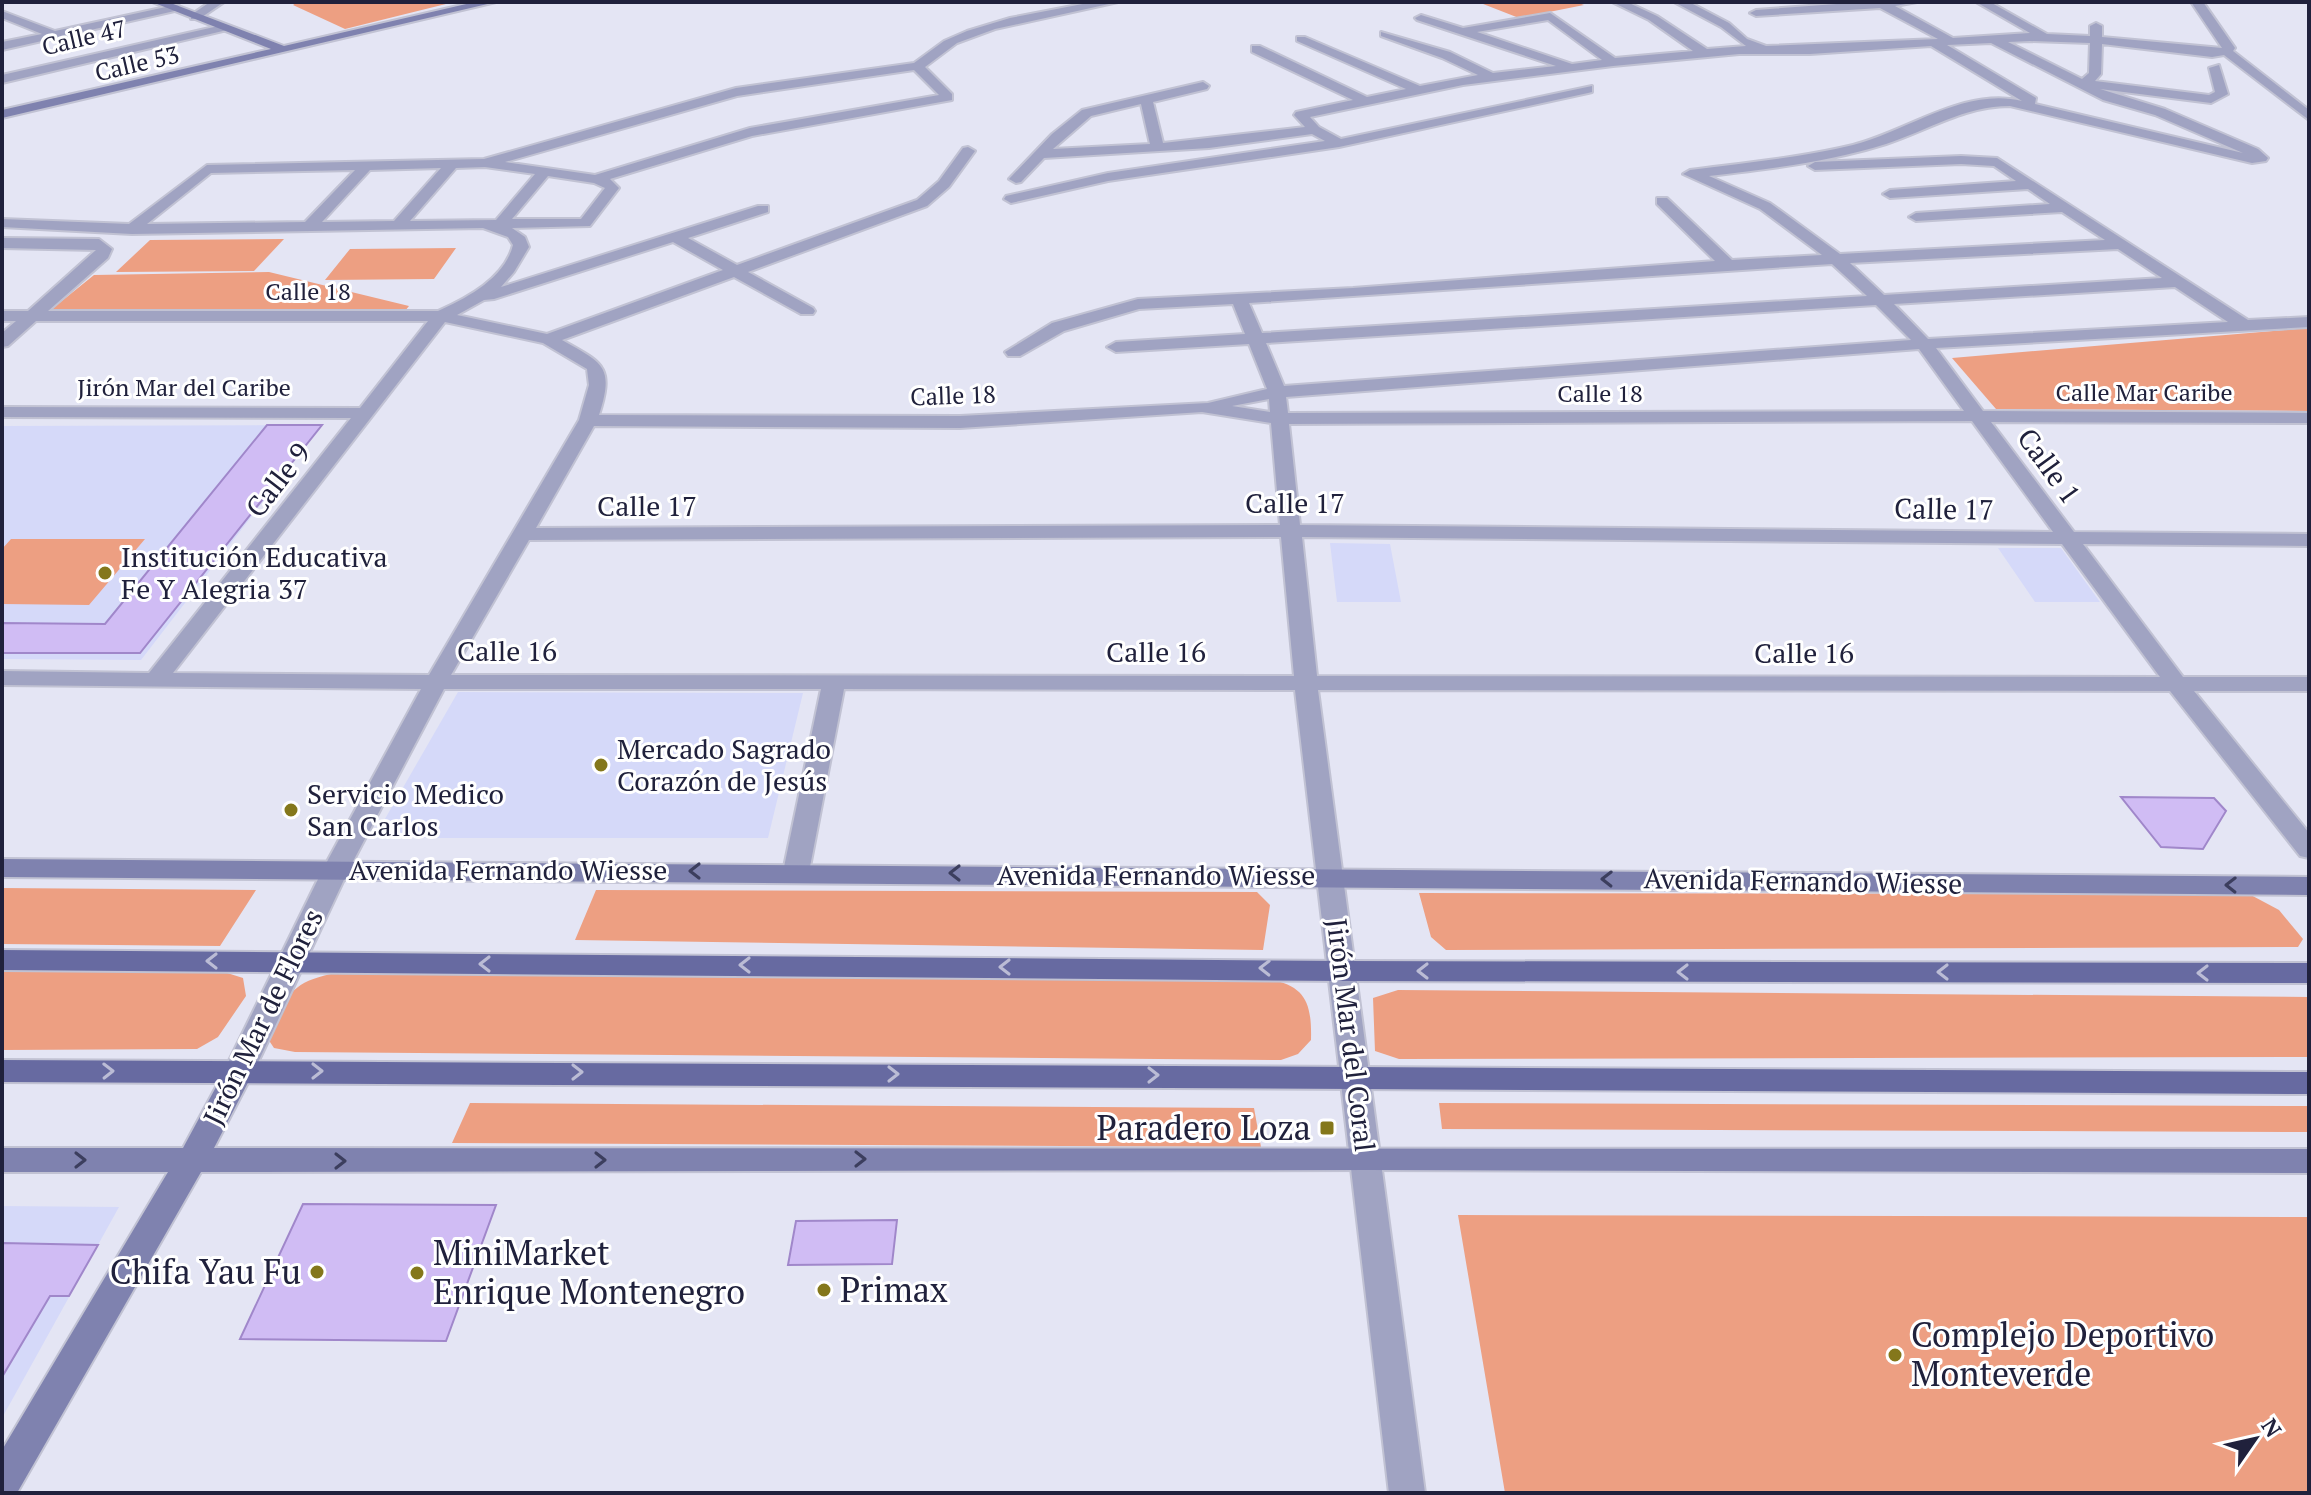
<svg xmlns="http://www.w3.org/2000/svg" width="2311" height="1495" font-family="'PT Serif',serif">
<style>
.built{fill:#d5d9f9}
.green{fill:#ed9f82}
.building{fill:#d0bcf4;stroke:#a087ca;stroke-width:2}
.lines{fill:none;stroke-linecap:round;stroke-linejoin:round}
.street-casing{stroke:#c1c2d3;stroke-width:4}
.secondary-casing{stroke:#c1c2d3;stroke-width:4}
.primary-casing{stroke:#c1c2d3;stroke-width:4}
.street{fill:#a0a3c2;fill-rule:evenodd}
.secondary{fill:#7f82af;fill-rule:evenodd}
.primary{fill:#676aa1;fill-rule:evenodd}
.oneway{stroke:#3c3e5e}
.oneway2{stroke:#bbbcd5}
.poi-dot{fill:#84771b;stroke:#fff;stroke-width:3}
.labels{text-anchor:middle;stroke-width:6;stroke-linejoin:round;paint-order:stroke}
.far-street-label{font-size:24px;fill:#20213c;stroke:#fff}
.street-label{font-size:28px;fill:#20213c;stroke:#fff}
.poi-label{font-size:28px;fill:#20213c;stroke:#fff;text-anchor:start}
.near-poi-label{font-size:34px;fill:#20213c;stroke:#fff;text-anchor:start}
</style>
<rect width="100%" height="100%" fill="#e4e5f4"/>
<path class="built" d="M322,425L141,660L2,659V426Z
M1330,543L1390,544L1401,602H1337Z
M1998,548H2061L2100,602H2035Z
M458,692L803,693L768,838H374Z
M2,1206L119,1207L2,1418Z"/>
<path class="green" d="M297,2H454L345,29L293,5Z
M1478,2H1576L1584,5L1519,18Z
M284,239L254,271L116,272L150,240Z
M456,248L434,279L325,280L350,249Z
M269,272L409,306L405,311L47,313L94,275Z
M2297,329H2309V411L1996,409L1952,358Z
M11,539H145L89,605L2,604V549Z
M2,888L256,890L220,946L2,944Z
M596,890L1257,892L1270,905L1263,950L575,940Z
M1419,893L2249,894L2279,910L2303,939L2298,947L1446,950L1431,937Z
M2,972H224L243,978L246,996L218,1037L197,1049L2,1050Z
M331,974L1261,978C1304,984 1312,999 1311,1040L1298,1054L1281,1060L295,1052L274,1048L268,1039C287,1000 285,984 331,974Z
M1398,990L2309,997V1057L1399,1059L1375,1051L1373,998Z
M470,1103L1254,1108L1261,1147L452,1143Z
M1439,1103L2309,1106V1132L1442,1129Z
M1458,1215L2309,1217V1493H1505Z"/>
<path class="building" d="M267,425H322L140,653H2V623L105,624Z
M2121,797L2214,798L2226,811L2203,849L2161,847Z
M303,1204L496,1205L446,1341L240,1339Z
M897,1220L892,1264L788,1265L796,1221Z
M2,1243L98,1245L69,1296H50L2,1377Z"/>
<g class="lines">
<g class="street-casing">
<path id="street" d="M210,2H224L199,19H191V15Z
M1093,2H1118L995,29L957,43L925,67L952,94V100L752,136L610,179L619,188L590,226L512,228L525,237L529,247L514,272L501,287L758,206H768V212L688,238L737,265L917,200L939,181L963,148L968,147L975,151L949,187L927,206L748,272L813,308L815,311L813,314H801L734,277L562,340C602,363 615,365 599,415L960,416L1208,403L1267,389L1249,344L1116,352L1107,347L1116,342L1245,334L1233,304L1139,309L1064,331L1020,356H1008L1005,352L1052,323L1138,299L1353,288L1715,261L1657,204V198H1667L1732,260L1822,255L1760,209L1683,174L1690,170C1744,163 1799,158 1853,145C1908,131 1964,87 2022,101L1931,46L1810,54H1739L1613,66L1463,85L1310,117L1319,127L1341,139L1592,86V92L1588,93L1339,147L1108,181L1011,203L1004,199L1006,196L1108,173L1325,141L1312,134L1209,148L1044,158L1021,182L1016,183L1009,179L1052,134L1082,110L1203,82L1209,86L1207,89L1153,102L1163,143L1305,127L1294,115L1296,112L1353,100L1252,52V46H1260L1367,97L1406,89L1297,41V37H1305L1420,86L1478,75L1442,58L1381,36V32L1450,52L1493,73L1556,66L1417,20L1415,18L1421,15L1463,28L1550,13L1615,58L1693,51L1649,20L1612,2H1627L1657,16L1707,49L1746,46L1721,27L1674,2H1689L1729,23L1747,39L1766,46L1938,39L1880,8L1756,16L1750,13L1756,10L1864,2H1917L1895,6L1953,38L2030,33L1976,2H1990L2047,34L2090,36V26L2096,23L2102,26V37L2222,48L2191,2H2203L2235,48L2233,51L2309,110V120L2224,55L2212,57L2102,44L2101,74L2095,81L2209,95L2215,92L2209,68L2219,65L2228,94L2211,103L2100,89L2165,109L2258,149L2268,158L2266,161L2252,163L2010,106C1964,106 1929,130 1886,144C1829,162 1769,169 1709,176L1770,203L1840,254L2105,240L2062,212L1916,221L1909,217L1916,213L2050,204L2028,189L1890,198L1883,194L1890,190L2016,181L1994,166L1961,164L1815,170L1808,166L1815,162L1961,156L1997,158L2248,320L2309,317V327L1936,348L1983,411L2309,413V423L1991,422L2074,532L2309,534V546L2083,544L2183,677H2309V691H2194L2309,833V858L2300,856L2170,691L1318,690L1425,1493H1389L1295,690L844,689L809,872L805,878L796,881L787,878L783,872L821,689H444L349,869L254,1071L249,1079L239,1082L229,1079L224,1071L323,869L421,689L2,685V671L149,673L351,418L2,417V407L360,408L428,321H36L8,346L2,347V333L16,321H2V311H28L96,250L2,248V238L99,239L112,249L108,258L48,311H438C467,298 505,278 513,245L508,237L483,228L132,234L2,227V219L129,224L207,165L484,159L736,88L914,63L944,41L967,31L1010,18ZM1548,20L1602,60L1572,64L1477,32ZM2030,41L2090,43L2089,73L2082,79L2008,42ZM1991,43L2103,100L2155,115L2243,153L2035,104L2036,98L1947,45ZM914,70L939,95L750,128L595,175L505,162L737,96ZM1141,104L1150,144L1053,149L1091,116ZM485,167L535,174L496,220L410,221L456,168ZM441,168L394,221L322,222L370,170ZM355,170L305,222L147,224L211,173ZM548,176L594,183L605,188L581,219H512ZM673,242L723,270L547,334L457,315L484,300L494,299ZM2118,249L2162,278L1884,295L1850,263ZM1832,264L1867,296L1262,333L1249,303ZM2175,287L2228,322L1928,339L1894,304ZM1876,305L1911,340L1284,386L1266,343ZM445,322L543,343L587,369L589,385L579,420L429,675L173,673ZM1919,349L1964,411L1288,413L1286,397ZM1269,399L1270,412L1232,406ZM1202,412L1271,423L1280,525L536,528L594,426L960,428ZM1972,421L2053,532L1300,525L1289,424ZM1281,537L1294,676L451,675L529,540ZM1302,537L2062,544L2160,677L1317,676Z
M175,5L179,6V10L2,50V42L42,34L2,18V11L55,31Z
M223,25L229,28L227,30L2,83V75Z"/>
</g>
<g class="secondary-casing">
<path id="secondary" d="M152,2H168L284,46L475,2H496L2,118V110L271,49Z
M2,859L2309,877V895L2,877Z
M239,1060L249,1063L254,1071L214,1148L2309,1149V1173L1367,1170L201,1172L17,1493H2V1450L168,1172H2V1148H183L229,1063Z"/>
</g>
<g class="primary-casing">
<path id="primary" d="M2,950L1343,961L2309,963V983L1343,981L2,970Z
M2,1060L2309,1072V1094L2,1082Z"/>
</g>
<use href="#street" class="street"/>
<use href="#secondary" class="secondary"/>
<use href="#primary" class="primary"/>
</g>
<defs><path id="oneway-chevron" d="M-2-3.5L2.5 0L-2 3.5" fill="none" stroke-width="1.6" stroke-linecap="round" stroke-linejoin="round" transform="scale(2)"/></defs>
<g class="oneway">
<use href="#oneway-chevron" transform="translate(695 871) rotate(-180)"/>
<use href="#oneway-chevron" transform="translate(955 873) rotate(-180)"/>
<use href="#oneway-chevron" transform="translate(1607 879) rotate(-179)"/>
<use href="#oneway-chevron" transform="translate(2231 885) rotate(-179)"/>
<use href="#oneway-chevron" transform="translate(860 1159)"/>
<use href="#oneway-chevron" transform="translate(80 1160)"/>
<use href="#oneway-chevron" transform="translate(600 1160)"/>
<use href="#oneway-chevron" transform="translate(340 1161)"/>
</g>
<g class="oneway2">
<use href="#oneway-chevron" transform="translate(212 961) rotate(-180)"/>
<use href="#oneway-chevron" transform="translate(485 964) rotate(-180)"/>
<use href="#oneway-chevron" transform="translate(745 965) rotate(-180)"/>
<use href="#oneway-chevron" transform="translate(1005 967) rotate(-180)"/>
<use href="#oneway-chevron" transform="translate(1265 968) rotate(-179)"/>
<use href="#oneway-chevron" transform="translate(1423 971) rotate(-180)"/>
<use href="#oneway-chevron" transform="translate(1683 972) rotate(-180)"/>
<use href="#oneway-chevron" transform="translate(1943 972) rotate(-180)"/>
<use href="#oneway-chevron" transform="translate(2203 973) rotate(-180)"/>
<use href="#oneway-chevron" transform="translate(108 1071) rotate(-1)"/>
<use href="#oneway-chevron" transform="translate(317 1071)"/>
<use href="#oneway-chevron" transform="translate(577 1072)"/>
<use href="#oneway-chevron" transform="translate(893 1074)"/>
<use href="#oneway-chevron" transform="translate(1153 1075)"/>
</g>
<g class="poi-dot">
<circle cx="105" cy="573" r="8"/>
<circle cx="601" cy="765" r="8"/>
<circle cx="291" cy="810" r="8"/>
<rect x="1319" y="1120" width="16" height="16" rx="4"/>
<circle cx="317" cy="1272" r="8"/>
<circle cx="417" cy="1273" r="8"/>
<circle cx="824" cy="1290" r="8"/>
<circle cx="1895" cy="1355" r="8"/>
</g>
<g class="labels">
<g class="far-street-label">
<text transform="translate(84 38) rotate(-13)" y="8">Calle 47</text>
<text transform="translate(137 64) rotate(-13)" y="8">Calle 53</text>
<text x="308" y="300">Calle 18</text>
<text x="184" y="396">Jirón Mar del Caribe</text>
<text x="2144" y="401">Calle Mar Caribe</text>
<text x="1600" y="402">Calle 18</text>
<text transform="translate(953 396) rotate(-2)" y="8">Calle 18</text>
</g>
<g class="street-label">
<text transform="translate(2049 466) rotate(54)" y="10">Calle 1</text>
<text transform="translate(278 480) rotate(-52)" y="10">Calle 9</text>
<text x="1295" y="513">Calle 17</text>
<text x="647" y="516">Calle 17</text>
<text transform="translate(1944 509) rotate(1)" y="10">Calle 17</text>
<text x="507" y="661">Calle 16</text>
<text x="1156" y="662">Calle 16</text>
<text x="1804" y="663">Calle 16</text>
<text x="508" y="880">Avenida Fernando Wiesse</text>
<text x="1156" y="885">Avenida Fernando Wiesse</text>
<text transform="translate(1803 881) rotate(1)" y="10">Avenida Fernando Wiesse</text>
<text transform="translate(263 1017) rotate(-64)" y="10">Jirón Mar de Flores</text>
<text transform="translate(1351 1035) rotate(83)" y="10">Jirón Mar del Coral</text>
</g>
<g class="poi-label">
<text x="121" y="567">Institución Educativa<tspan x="121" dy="32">Fe Y Alegria 37</tspan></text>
<text x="617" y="759">Mercado Sagrado<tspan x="617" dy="32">Corazón de Jesús</tspan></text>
<text x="307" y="804">Servicio Medico<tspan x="307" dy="32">San Carlos</tspan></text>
</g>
<g class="near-poi-label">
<text x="1311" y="1140" text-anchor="end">Paradero Loza</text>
<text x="433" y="1265">MiniMarket<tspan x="433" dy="39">Enrique Montenegro</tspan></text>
<text x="301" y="1284" text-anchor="end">Chifa Yau Fu</text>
<text x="840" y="1302">Primax</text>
<text x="1911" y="1347">Complejo Deportivo<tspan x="1911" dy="39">Monteverde</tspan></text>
</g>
</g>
<rect width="2311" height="1495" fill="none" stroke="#20213c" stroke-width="8"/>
<g transform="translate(2255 1439) rotate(56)" stroke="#ffffff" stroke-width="6" paint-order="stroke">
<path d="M0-6L14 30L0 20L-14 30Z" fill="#20213c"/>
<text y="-12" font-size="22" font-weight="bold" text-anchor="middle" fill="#20213c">N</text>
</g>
</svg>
